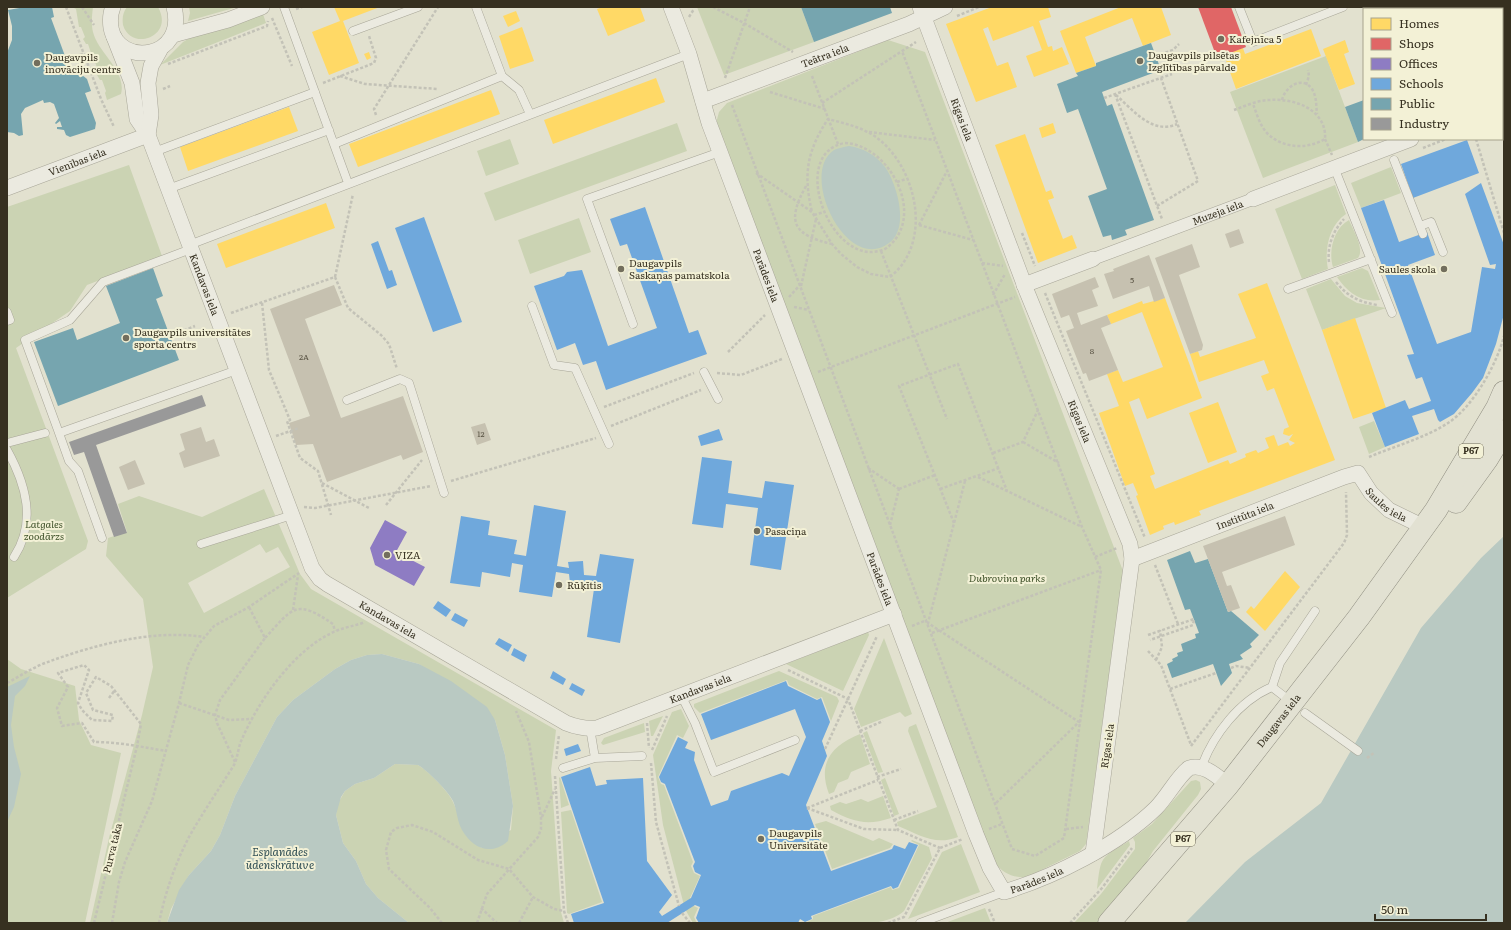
<svg xmlns="http://www.w3.org/2000/svg" width="1511" height="930" font-family="Literata,serif">
<style>
.green{fill:#cbd3b3;fill-rule:evenodd}
.water{fill:#b9c9c2}
.homes{fill:#ffd966}
.shops{fill:#e06666}
.offices{fill:#8e7cc3}
.schools{fill:#6fa8dc}
.public{fill:#76a5af}
.industry{fill:#999}
.building{fill:#c6c1b0}
.lines{fill:none;stroke-linecap:round;stroke-linejoin:round}
.service-casing{stroke:#a8a698;stroke-width:9}
.pedestrian-casing{stroke:#a8a698;stroke-width:13}
.minor-casing{stroke:#a8a698;stroke-width:16}
.primary-casing{stroke:#8d8b7f;stroke-width:23}
.path{stroke:#c3c2b7;stroke-width:2.5;stroke-dasharray:3 2;stroke-linecap:butt}
.service{stroke:#ebeae0;stroke-width:8}
.pedestrian{stroke:#ebeae0;stroke-width:12}
.minor{stroke:#ebeae0;stroke-width:15}
.primary{stroke:#e2e1d2;stroke-width:22}
.poi-dot{fill:#726e5d;stroke:#f3f1d6;stroke-width:1.5}
.labels{text-anchor:middle;stroke-width:4;stroke-linejoin:round;paint-order:stroke}
.number-label{font-size:8px;fill:#5a5444}
.shield{fill:#f3f1d6;stroke:#6f6a57;stroke-width:1}
.shield-label{font-size:9px;font-weight:bold;fill:#363020}
.poi-label{font-size:10px;fill:#363020;stroke:#f3f1d6;text-anchor:start}
.street-label{font-size:10px;fill:#363020;stroke:#f3f1d6}
.park-label{font-size:10px;font-style:italic;fill:#3e5129;stroke:#f3f1d6}
.water-label{font-size:11px;font-style:italic;fill:#314f55;stroke:#f3f1d6}
</style>
<rect width="100%" height="100%" fill="#e2e1cf"/>
<path class="green" d="M72,7H93C92,15 91,24 93,32C98,53 127,71 121,94L107,100L105,93L106,91L102,80H100L97,75L99,73L95,62H92L90,58L92,56L88,44H86L83,39L85,37L81,27H79L76,9Z
M127,7H158C175,37 131,52 123,25C122,18 123,12 127,7Z
M189,7H237L188,21L190,13Z
M697,7H801L814,42L724,75Z
M263,14L266,23L160,65L183,42L193,36Z
M888,40L925,52L1123,571L1086,844L1080,851L1027,877C1012,878 1003,873 994,862L716,123L719,112L727,103Z
M1326,56L1358,142L1263,178L1230,92Z
M677,123L687,151L495,221L484,193Z
M510,139L519,164L486,176L477,151Z
M129,165L162,256L87,285L70,311L16,348L88,541L86,549L7,598V207Z
M1391,167L1401,193L1361,208L1351,183Z
M1335,185L1346,214C1329,225 1324,250 1328,269L1302,279L1275,209Z
M579,218L591,252L530,274L518,240Z
M1349,220C1353,230 1365,249 1358,258L1333,267C1328,251 1334,228 1349,220Z
M1362,268L1368,271L1380,300C1361,303 1347,292 1337,277Z
M1331,279L1345,296L1357,303L1386,308L1322,330L1306,289Z
M1374,421L1385,447L1369,454L1359,427Z
M264,489L300,574L311,589L556,730L551,771L561,912L564,923H409L378,898L366,884L356,861L343,843L336,815L337,805L345,791L355,784L374,778L395,764L418,765C428,771 447,790 452,800C464,823 455,832 482,848L511,830L513,806L505,755L495,720L419,664L382,654L367,655L351,660L335,669L293,700L277,717L235,796L220,835L211,851L189,875L171,909L167,923H90L109,838L142,715L153,667L143,599L106,556L108,538L127,532L118,504L139,496L202,517ZM260,544L266,553L278,547L290,567L204,613L188,583Z
M868,632L869,635L843,691L786,664Z
M884,638L912,714L905,717L900,712L861,727L854,709Z
M7,659L21,669L75,686L79,720L91,745L121,753L85,923H7Z
M779,671L837,697L839,701L831,721L822,697L817,699L789,685L787,680L700,713L694,707V704Z
M681,709L689,726L683,738L677,735L658,777L661,784L664,785L693,862L691,866L694,873L700,876L690,898L694,906L698,908L694,917L697,923H693L685,909L663,825L653,755L672,712Z
M663,716L653,736H651L649,721Z
M644,723L645,732L603,745L601,743L604,738Z
M916,724L958,837C935,846 920,835 898,826L897,822L937,807L908,731L909,727Z
M867,731L883,772L878,773L863,733Z
M860,734L870,764L851,772L848,779L838,783L834,792L829,794C817,763 832,745 860,734Z
M560,777L569,805L561,808L559,778Z
M885,778L899,814L894,816L881,780Z
M1196,780L1200,782L1201,789L1198,795L1153,851L1135,882L1100,923H1074L1101,894L1135,849V842L1133,838L1152,824L1191,781Z
M883,796L891,818C867,826 853,822 831,810L830,806L840,802L846,804L861,799L868,802Z
M571,810L602,902L569,914L567,913L561,812Z
M826,821L873,841L879,838L893,844L890,848L832,869L815,824Z
M912,840L929,847L932,858L904,911C883,930 832,923 805,923L813,919V916L891,887L892,890L899,888L919,845L911,841Z
M1129,841L1130,845L1097,889C1101,855 1100,859 1129,841Z
M961,844L980,892L908,919L942,852Z
M985,908L991,923H945Z"/>
<path class="water" d="M849,146C863,148 876,155 885,167C897,184 910,228 889,243C847,275 798,174 834,150C838,148 844,147 849,146Z
M1504,536V923H1185L1245,862L1321,803L1421,628L1481,558Z
M382,654L419,664L451,681L487,707L495,720L505,755L513,806L508,841C491,856 473,849 462,830C457,821 457,810 453,801C448,791 428,771 418,765L395,764L374,778L355,784L345,791L341,797L336,815L343,843L356,861L366,884L378,898L409,923H167L179,890L189,875L211,851L220,835L235,796L277,717L293,700L335,669L351,660L367,655Z
M30,676L25,686L15,696L11,725L14,747L21,774L14,807L7,822V687Z"/>
<path class="homes" d="M334,7H380L343,21L359,63L329,75L312,32L340,21Z
M603,7H640L645,21L608,36L597,9Z
M992,7H1048L1051,17L1039,21L1048,47L1052,46L1053,51L1062,47L1069,64L1034,77L1026,56L1042,50L1033,26L993,41L988,27L983,29L997,66L1008,62L1017,87L976,102L946,24Z
M1121,7H1161L1171,35L1143,46L1132,18L1085,37L1096,66L1076,73L1060,31Z
M516,11L520,21L508,27L503,16Z
M522,27L534,61L510,69L499,36Z
M1311,29L1321,56L1236,89L1224,55L1243,48L1245,54Z
M1345,40L1349,52L1344,54L1355,84L1339,90L1323,49Z
M369,52L371,58L367,60L364,54Z
M656,78L665,102L553,144L544,120Z
M491,90L500,114L358,167L349,144Z
M289,107L298,131L188,171L180,147Z
M1053,123L1056,133L1042,138L1039,128Z
M1025,134L1046,192L1051,190L1054,198L1048,200L1063,239L1072,235L1077,248L1038,263L995,145Z
M326,203L335,228L226,268L217,244Z
M1267,283L1335,460L1199,511L1201,515L1175,525L1174,522L1163,526L1164,529L1150,535L1136,496L1138,495L1133,483L1125,486L1099,413L1119,406L1107,374L1118,370L1123,382L1163,367L1142,312L1111,324L1107,315L1142,301L1143,304L1165,298L1202,398L1147,419L1139,398L1129,402L1155,474L1150,476L1155,489L1228,460L1230,464L1246,457L1245,454L1256,450L1258,453L1269,448L1265,438L1274,435L1278,446L1288,442L1290,446L1295,443L1289,440L1293,434L1289,436L1283,434L1284,429L1289,427L1274,388L1267,391L1261,376L1269,373L1264,360L1199,382L1190,354L1198,351L1200,357L1256,338L1238,294Z
M1355,318L1386,408L1353,419L1322,330Z
M1218,402L1237,452L1208,463L1189,413Z
M1285,571L1300,587L1265,631L1246,612L1251,606L1254,609Z"/>
<path class="shops" d="M1198,7H1231L1246,47L1217,58Z"/>
<path class="offices" d="M385,520L407,532L396,552L425,567L414,586L375,565L370,548Z"/>
<path class="schools" d="M1467,140L1479,173L1413,198L1401,164Z
M1481,183L1504,245V314L1496,344L1483,378L1472,393L1454,414L1440,422L1438,420L1434,409L1412,416L1419,434L1385,447L1372,413L1405,400L1409,409L1431,401L1422,377L1416,379L1407,355L1414,354L1361,208L1384,200L1399,242L1427,232L1435,255L1408,265L1437,344L1471,332L1482,267L1495,269L1496,264L1490,265L1465,194Z
M645,207L689,333L698,330L707,354L606,390L596,361L583,365L575,343L557,350L534,286L564,276L567,272L582,270L608,346L657,328L627,244L620,246L610,219Z
M424,217L462,322L433,332L395,228Z
M378,241L389,271L392,270L397,285L387,289L371,244Z
M719,429L723,440L701,446L698,436Z
M702,457L732,461L728,493L762,498L765,481L794,485L781,570L750,565L758,508L726,504L723,528L692,524Z
M534,505L566,511L557,566L569,568L568,562L583,561L584,575L596,576L600,554L634,559L620,643L587,637L595,582L586,580V582L570,583L569,574L556,572L552,597L519,592L523,565L512,563L510,577L482,572L480,587L450,583L461,516L490,521L488,535L517,540L514,554L526,556Z
M438,601L451,610L446,617L433,608Z
M455,613L468,620L464,627L451,620Z
M499,638L512,645L508,652L495,644Z
M514,648L527,655L524,662L511,655Z
M553,671L566,679L563,685L550,678Z
M786,681L788,686L817,700L821,698L830,722L822,741L827,756L806,805L831,871L892,849L894,845L905,849L909,842L918,845L898,887L893,889L891,886L811,916L812,919L805,922L800,919L798,923H699L696,918L700,907L695,905L667,923H574L571,914L604,903L561,777L590,767L596,786L607,784L606,780L643,778L647,861L672,895L659,912L662,916L691,898L701,875L695,872L693,866L695,862L665,784L661,782L659,777L678,737L688,742L685,748L695,752L694,760L711,806L728,800L731,791L782,773L789,776L806,737L795,709L711,740L701,714Z
M572,683L585,690L582,696L569,689Z
M578,744L581,751L566,756L564,749Z"/>
<path class="public" d="M25,7H52L54,17L51,18L72,75H82L87,79L91,91L85,93L96,123L95,129L70,137L66,135L64,130L57,129V127H62L60,121L56,124L55,123L59,118L54,104L50,102L44,103L43,100L25,108L21,114L23,135L19,136L14,133L7,132V53L12,40V26L8,10Z
M801,7H890L892,13L814,42Z
M1151,43L1161,70L1102,92L1107,106L1112,104L1154,220L1125,230L1127,235L1112,240L1111,235L1103,237L1088,196L1107,189L1078,109L1067,113L1057,84L1078,76L1076,73L1096,66V63Z
M1364,100V139L1358,142L1345,107Z
M153,268L163,296L156,299L179,360L58,406L34,342L73,328L77,340L120,323L106,286Z
M1190,551L1195,563L1208,559L1228,612L1231,611L1259,635L1250,644L1252,647L1240,655L1243,659L1229,664L1232,673L1221,686L1213,664L1172,678L1167,664L1173,661L1172,659L1178,656L1177,653L1183,651L1181,644L1196,638L1195,634L1199,633L1190,609L1185,610L1167,560Z"/>
<path class="industry" d="M202,395L206,406L96,445L127,533L114,537L84,452L74,455L69,442Z"/>
<path class="building" d="M1239,229L1244,243L1230,248L1225,234Z
M1192,244L1200,267L1179,275L1203,345L1202,350L1190,354L1155,258Z
M1149,255L1165,298L1154,302L1149,286L1113,299L1104,274L1114,271L1113,269Z
M1095,277L1099,287L1092,290L1098,306L1077,313L1081,325L1107,315L1111,324L1101,328L1118,370L1089,381L1086,373L1083,374L1066,331L1074,328L1069,315L1061,318L1052,294Z
M334,285L342,305L305,319L341,418L403,396L423,452L403,460L401,455L327,482L313,444L296,445L289,423L310,416L270,309Z
M485,423L491,440L477,445L471,427Z
M201,427L206,442L214,439L220,456L184,468L179,453L185,450L180,434Z
M135,460L145,484L128,490L119,467Z
M1285,516L1295,545L1222,572L1227,586L1231,585L1240,608L1228,612L1203,546Z"/>
<g class="lines">
<g class="service-casing">
<path id="service" d="M284,7L348,183
M476,7L502,76
M1239,7L1253,42L1343,7
M353,31L418,7
M334,144L502,76L519,90L530,114
M154,152L315,92
M1394,160L1423,234
M1334,167L1392,313
M168,189L329,130
M1420,226L1431,222L1443,252
M189,245L689,54
M191,249L103,282L70,320L25,340L59,433L237,370
M1288,289L1371,259
M532,306L554,365L575,368L609,444
M7,312L10,320L7,321
M633,324L587,199L720,152
M704,372L718,399
M347,400L400,379L409,383L444,493
M59,433L69,461L78,471L102,538
M7,443L45,433
M7,450C26,484 37,522 14,557
M201,544L292,515
M1272,687L1280,663L1315,611
M1272,687L1285,697
M682,697L695,723L714,772L795,740
M1305,713L1358,751
M590,728L595,758
M563,768L595,758L642,756
M1201,768C1213,735 1239,701 1272,687
M920,923L1004,892"/>
</g>
<g class="pedestrian-casing">
<g id="pedestrian">
<path id="s1" d="M1093,259L1253,199"/>
</g>
</g>
<g class="minor-casing">
<g id="minor">
<path d="M113,7C110,14 110,21 111,28C119,68 187,59 174,7"/>
<path id="s2" d="M671,7L689,54L709,123L720,152L976,834L990,868L1004,892C1054,877 1118,845 1156,808C1168,796 1177,777 1189,768C1204,763 1218,777 1228,785"/>
<path id="s3" d="M920,7L1027,292L1130,544L1132,559L1093,853"/>
<path d="M1428,7L1429,9"/>
<path d="M173,35L228,20L262,7"/>
<path id="s4" d="M114,37L132,83L137,119L148,135L312,568L320,579L327,584L566,723C576,727 586,729 597,728L894,614"/>
<path id="s5" d="M703,101L909,24L945,7"/>
<path d="M1502,105L1504,104"/>
<path d="M148,135L151,115L148,83L151,66L160,50"/>
<path id="s6" d="M7,188L148,135"/>
<path d="M1253,199L1411,139"/>
<path d="M1024,285L1093,259"/>
<path id="s7" d="M1132,559L1344,477L1358,473L1371,493L1389,510L1424,527"/>
</g>
</g>
<g class="primary-casing">
<g id="primary">
<path d="M1456,502L1487,459L1504,431"/>
<path id="s8" d="M1109,923L1228,785L1359,617L1436,510L1497,408L1504,392"/>
</g>
</g>
<path class="path" d="M66,7L101,99L114,127
M82,7L94,25
M713,7L744,23L793,52
M296,9L302,7
M957,16L979,7
M689,17L694,9
M272,18L292,66
M1156,56L1173,50L1179,44
M61,61L83,54
M168,64L267,26L268,21
M340,76L365,84L438,89
M812,76L838,144
M725,78L750,7
M323,83L374,63L376,58L369,36
M1306,85L1309,76L1308,70
M163,89L170,86
M770,92L825,109
M1115,94L1162,219
M1116,95C1133,110 1152,135 1177,124
M1104,98L1172,74
M1282,100C1285,87 1302,75 1312,89C1317,97 1316,106 1317,114
M822,103L916,42
M732,105L1012,849L1035,856L1064,838L1101,570L1082,527L902,51
M1234,110C1245,106 1258,100 1270,100C1295,98 1327,110 1325,139C1308,149 1285,149 1269,135C1260,127 1257,114 1253,104
M376,115L374,109L438,7
M869,132L935,140
M1325,139L1332,155
M1476,139L1504,233
M845,143C889,145 926,214 889,246C884,251 876,252 869,252C824,249 792,152 845,143Z
M1423,148L1446,139
M756,173L812,212L832,244L841,254L857,267L871,274L890,277C932,244 918,173 881,141C866,128 847,124 828,119C807,151 803,174 812,212
M897,182L906,179
M806,186C786,222 793,235 832,244
M1157,206L1198,181L1161,78
M814,215L824,212
M919,225L947,171
M919,225L973,240
M1022,233L1035,266
M881,251L947,419
M1329,262C1327,246 1333,231 1344,219
M982,263L1003,266
M335,277L353,194
M1336,282C1347,296 1359,302 1377,305
M801,286L816,219
M1045,293L1145,538
M993,295L1005,274
M789,297L800,285
M262,303L269,370L290,420L287,421L300,458L318,471L331,515
M794,307L809,310
M231,313L335,277L348,308L381,335L389,344L397,369
M170,336L195,326
M728,352L765,315
M818,372L1015,297
M717,373L741,375L782,359
M604,407L694,373
M611,426L701,390
M276,436L299,428
M1023,442L1059,463
M993,453L1023,442L1038,410
M1369,457C1395,446 1425,438 1448,423C1473,407 1497,364 1504,336
M868,468L899,489
M978,477L1082,527
M451,481L596,438
M965,481L928,623L1079,722L995,804
M322,483L369,508
M899,489L935,475
M940,489L999,468
M386,505L422,460
M304,507L315,508L431,486
M954,523L899,386L958,364L1007,491
M890,525L899,489
M1095,557L1117,548
M1155,565L1178,624
M293,610L298,575
M912,626L927,620
M932,633L1101,570
M1148,635L1194,619L1193,625L1150,640
M265,638C293,608 295,598 333,624L335,631
M1148,651L1161,665L1191,745
M1156,660L1162,647L1160,630
M1231,668L1236,666L1250,668
M788,670L848,699L898,830L940,848
M7,683C20,676 32,668 45,663C94,645 152,629 204,637
M1170,689L1216,673
M109,698L115,690
M179,703L229,720L252,719
M647,723L649,748
M860,731L883,721
M1191,746L1344,543L1347,535L1346,492
M825,749L877,636
M652,750L667,716
M1367,758L1374,753
M556,759L559,735
M235,762L217,723L215,715L220,700L265,638L249,607
M651,763L656,822L679,906
M555,776L564,911L568,923
M877,777L901,769
M807,808L864,829L898,830
M807,808L878,780
M542,817L555,789
M894,820L918,811
M989,829L1002,824
M1066,829L1083,827
M481,908L497,923
M989,909L995,923
M682,913L690,923
M94,923L137,746L141,724L111,686L96,677L86,693L93,710L113,715L112,721L92,720L82,710L78,703L89,670L84,665L58,673L68,687L57,708L62,726L82,723L94,742C119,742 142,747 166,751
M112,923L119,882L125,862L152,801L179,703L188,665L198,645L214,626L249,607L299,573
M159,923C165,893 175,864 189,837C203,812 219,789 234,765C238,757 238,747 242,739C259,700 295,648 336,631C345,627 355,626 365,622
M442,923L430,908L389,869L386,850L391,832L397,828L412,825L433,832L478,860L509,869L533,897L554,909L564,911
M477,923L487,894L538,837L541,829V817L529,742L516,711
M519,923L533,897
M888,923L904,917L940,848L963,839
M1070,923L1102,888L1132,848"/>
<use href="#service" class="service"/>
<use href="#pedestrian" class="pedestrian"/>
<use href="#minor" class="minor"/>
<use href="#primary" class="primary"/>
</g>
<g class="poi-dot">
<circle cx="1221" cy="39" r="4"/>
<circle cx="1140" cy="61" r="4"/>
<circle cx="37" cy="63" r="4"/>
<circle cx="621" cy="269" r="4"/>
<circle cx="1444" cy="269" r="4"/>
<circle cx="126" cy="338" r="4"/>
<circle cx="757" cy="531" r="4"/>
<circle cx="387" cy="555" r="4"/>
<circle cx="559" cy="585" r="4"/>
<circle cx="761" cy="839" r="4"/>
</g>
<g class="labels">
<g class="number-label">
<text x="1132" y="283">5</text>
<text x="1092" y="354">8</text>
<text x="304" y="360">2A</text>
<text x="481" y="437">12</text>
</g>
<g class="shield">
<rect x="1459" y="444" width="24" height="14" rx="3"/>
<rect x="1171" y="832" width="24" height="14" rx="3"/>
</g>
<g class="shield-label">
<text x="1471" y="454">P67</text>
<text x="1183" y="842">P67</text>
</g>
<g class="poi-label">
<text x="1229" y="43">Kafejnīca 5</text>
<text x="1148" y="59">Daugavpils pilsētas<tspan x="1148" dy="12">Izglītības pārvalde</tspan></text>
<text x="45" y="61">Daugavpils<tspan x="45" dy="12">inovāciju centrs</tspan></text>
<text x="629" y="267">Daugavpils<tspan x="629" dy="12">Saskaņas pamatskola</tspan></text>
<text x="1436" y="273" text-anchor="end">Saules skola</text>
<text x="134" y="336">Daugavpils universitātes<tspan x="134" dy="12">sporta centrs</tspan></text>
<text x="765" y="535">Pasaciņa</text>
<text x="395" y="559">VIZA</text>
<text x="567" y="589">Rūķītis</text>
<text x="769" y="837">Daugavpils<tspan x="769" dy="12">Universitāte</tspan></text>
</g>
<g class="street-label">
<text dy="4" stroke="none"><textPath href="#s5" startOffset="130">Teātra iela</textPath></text>
<text dy="4" stroke="none"><textPath href="#s3" startOffset="120">Rīgas iela</textPath></text>
<text dy="4" stroke="none"><textPath href="#s6" startOffset="75">Vienības iela</textPath></text>
<text dy="4" stroke="none"><textPath href="#s1" startOffset="133">Muzeja iela</textPath></text>
<text dy="4" stroke="none"><textPath href="#s2" startOffset="285">Parādes iela</textPath></text>
<text dy="4" stroke="none"><textPath href="#s4" startOffset="265">Kandavas iela</textPath></text>
<text dy="4" stroke="none"><textPath href="#s3" startOffset="444">Rīgas iela</textPath></text>
<text dy="4" stroke="none"><textPath href="#s7" startOffset="285">Saules iela</textPath></text>
<text dy="4" stroke="none"><textPath href="#s7" startOffset="121">Institūta iela</textPath></text>
<text dy="4" stroke="none"><textPath href="#s2" startOffset="609">Parādes iela</textPath></text>
<text dy="4" stroke="none"><textPath href="#s4" startOffset="661">Kandavas iela</textPath></text>
<text dy="4" stroke="none"><textPath href="#s4" startOffset="1009">Kandavas iela</textPath></text>
<text dy="4" stroke="none"><textPath href="#s8" startOffset="264">Daugavas iela</textPath></text>
<text transform="translate(1107 746) rotate(-82)" y="4">Rīgas iela</text>
<text transform="translate(112 848) rotate(-76)" y="4">Purva taka</text>
<text dy="4" stroke="none"><textPath href="#s2" startOffset="981">Parādes iela</textPath></text>
</g>
<g class="park-label">
<text x="44" y="528">Latgales<tspan x="44" dy="12">zoodārzs</tspan></text>
<text x="1007" y="582">Dubrovina parks</text>
</g>
<g class="water-label">
<text x="280" y="856">Esplanādes<tspan x="280" dy="13">ūdenskrātuve</tspan></text>
</g>
</g>
<rect width="1511" height="930" fill="none" stroke="#363020" stroke-width="16"/>
<rect x="1363" y="8" width="140" height="132" fill="#f3f1d6" stroke="#a7a48d"/>
<rect x="1371" y="18" width="20" height="12" fill="#ffd966" stroke="#a7a48d"/>
<text x="1399" y="28" font-size="12" fill="#363020">Homes</text>
<rect x="1371" y="38" width="20" height="12" fill="#e06666" stroke="#a7a48d"/>
<text x="1399" y="48" font-size="12" fill="#363020">Shops</text>
<rect x="1371" y="58" width="20" height="12" fill="#8e7cc3" stroke="#a7a48d"/>
<text x="1399" y="68" font-size="12" fill="#363020">Offices</text>
<rect x="1371" y="78" width="20" height="12" fill="#6fa8dc" stroke="#a7a48d"/>
<text x="1399" y="88" font-size="12" fill="#363020">Schools</text>
<rect x="1371" y="98" width="20" height="12" fill="#76a5af" stroke="#a7a48d"/>
<text x="1399" y="108" font-size="12" fill="#363020">Public</text>
<rect x="1371" y="118" width="20" height="12" fill="#999999" stroke="#a7a48d"/>
<text x="1399" y="128" font-size="12" fill="#363020">Industry</text>
<path d="M1375 914v6h111v-6" fill="none" stroke="#363020" stroke-width="2"/>
<text x="1381" y="914" font-size="12" fill="#363020" stroke="#f3f1d6" stroke-width="3" paint-order="stroke">50 m</text>
</svg>
